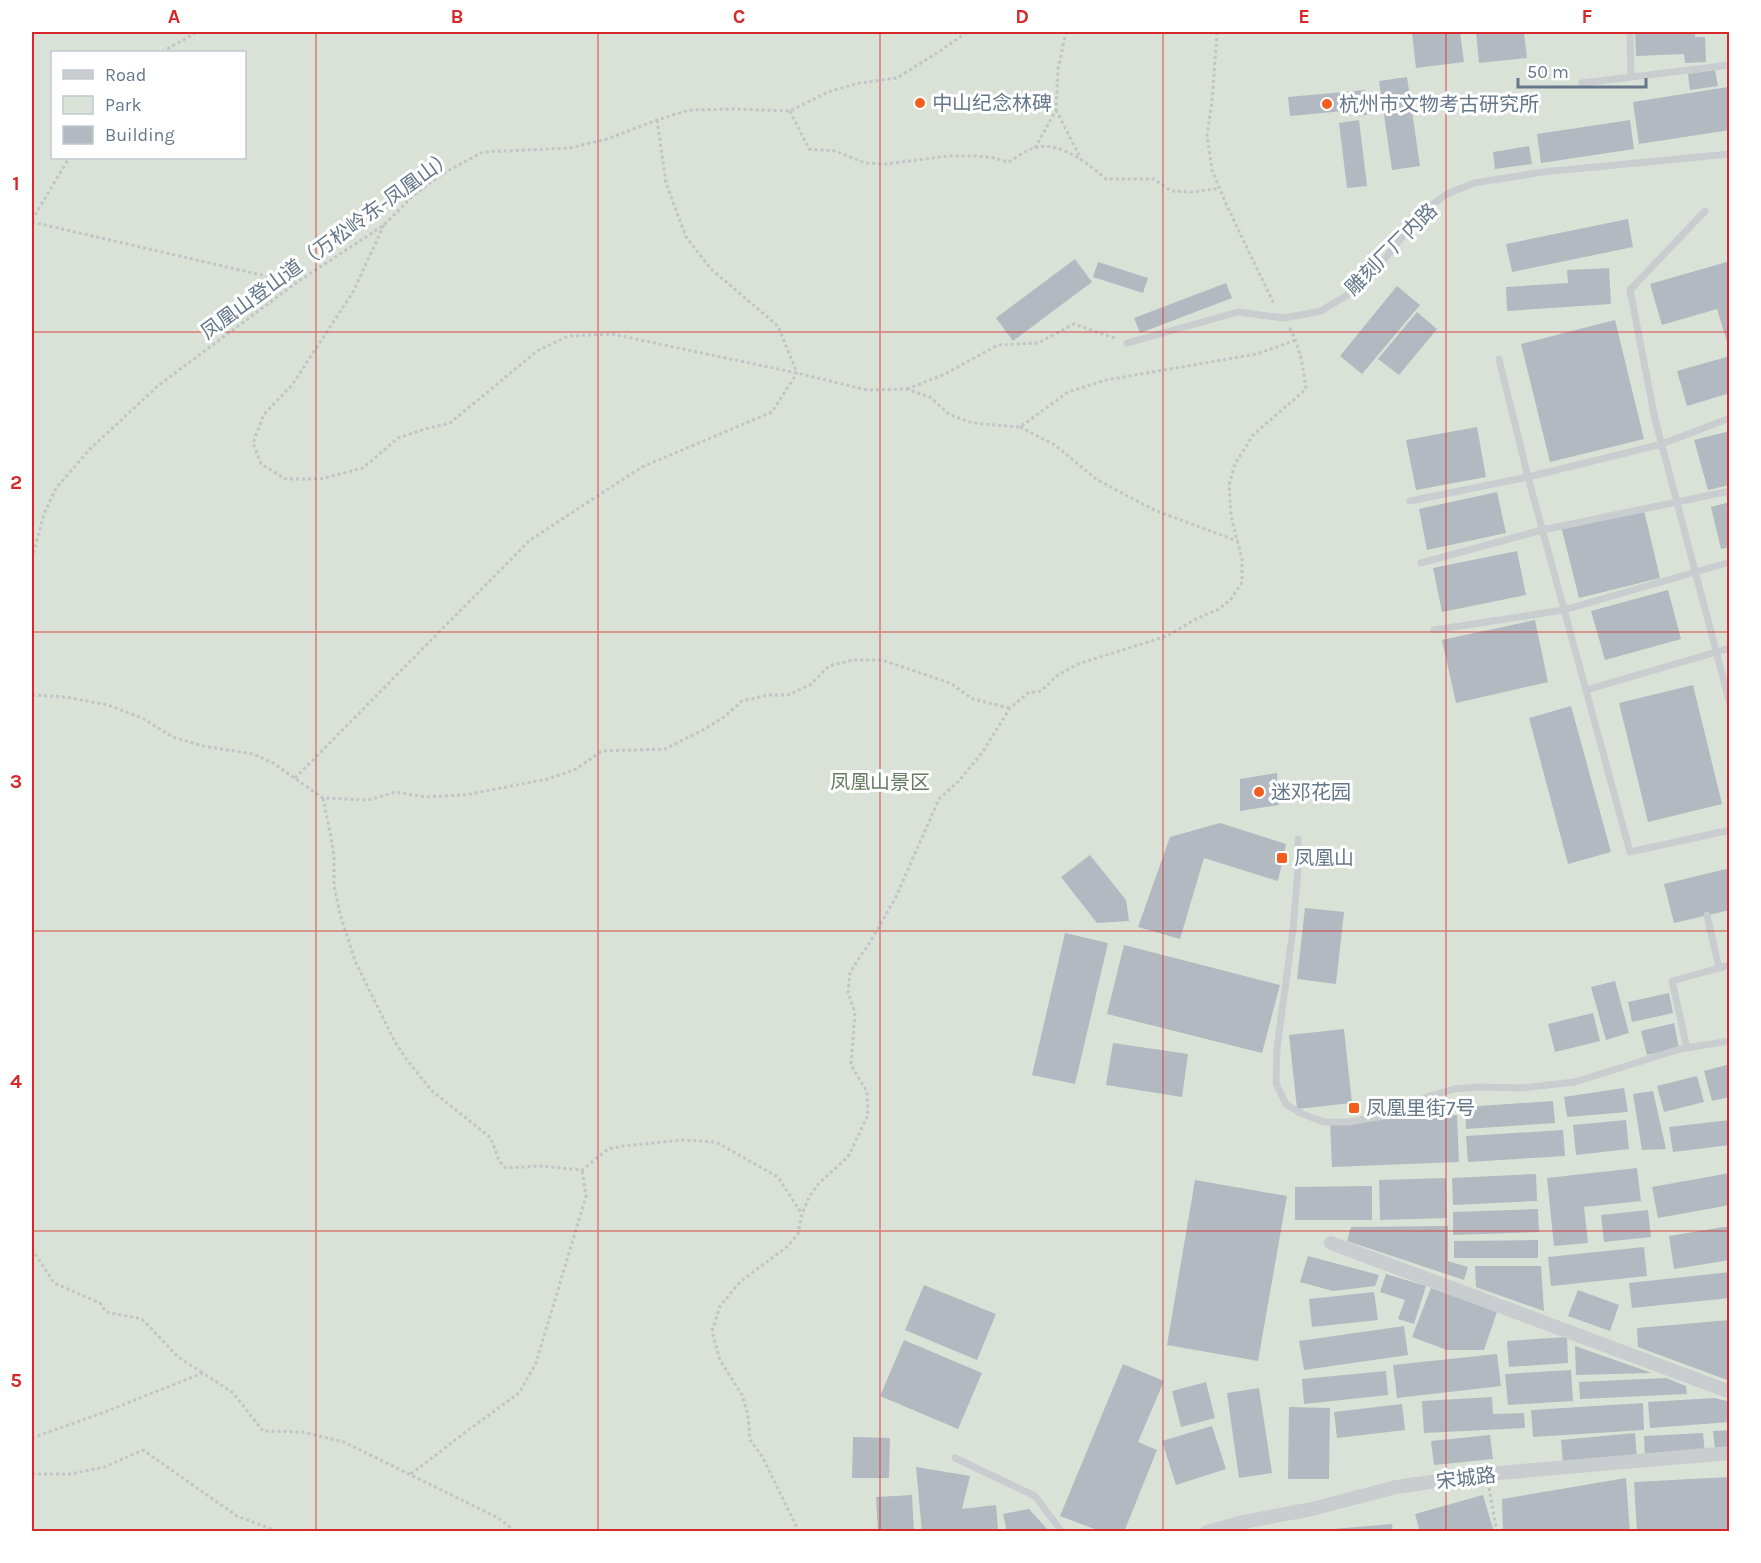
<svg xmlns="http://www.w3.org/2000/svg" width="1761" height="1563" font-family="Karla,'Noto Sans SC',sans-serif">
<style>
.green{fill:#dae2d7;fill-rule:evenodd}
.building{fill:#b2b9c0}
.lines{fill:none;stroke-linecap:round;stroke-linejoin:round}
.path{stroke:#c2c4c7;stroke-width:3;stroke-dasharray:3 3;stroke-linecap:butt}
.lane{stroke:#c9cdd0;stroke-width:7}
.street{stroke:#c9cdd0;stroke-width:14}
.grid{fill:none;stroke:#d62828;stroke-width:1.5;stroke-opacity:0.55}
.poi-dot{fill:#f25e1e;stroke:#fff;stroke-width:2}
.labels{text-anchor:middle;stroke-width:6;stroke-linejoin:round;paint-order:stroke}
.poi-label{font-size:20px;fill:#66778a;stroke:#fff;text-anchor:start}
.street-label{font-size:20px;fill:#66778a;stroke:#fff}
.park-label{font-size:20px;fill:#657b61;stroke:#fff}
.neatline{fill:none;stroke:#d62828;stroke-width:2}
.grid-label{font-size:20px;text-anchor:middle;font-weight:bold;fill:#d62828}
</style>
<rect width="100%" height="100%" fill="#f9f9f6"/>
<path class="green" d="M32,32H1729V1531H32ZM52,52H244V158H52Z"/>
<path class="building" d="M1412,32H1460L1464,62L1416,68Z
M1476,32H1524L1527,58L1479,63Z
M1635,32H1695V37H1705L1706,62L1685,63L1684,54L1636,56Z
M1715,70L1718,86L1690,90L1688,74Z
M1407,77L1420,166L1392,170L1379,81Z
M1728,87L1730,130L1639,144L1633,102Z
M1365,90L1367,115L1355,116L1354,110L1290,116L1288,97Z
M1359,120L1367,186L1347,188L1339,123Z
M1630,120L1634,149L1541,163L1537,134Z
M1529,146L1532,164L1495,169L1493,152Z
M1628,219L1633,247L1512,272L1506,244Z
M1075,259L1092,282L1013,341L996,318Z
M1730,261V352L1717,309L1662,325L1650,284Z
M1098,262L1148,278L1143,293L1093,277Z
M1609,268L1611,304L1507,311L1506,287L1568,283L1567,270Z
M1226,283L1232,298L1140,333L1134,318Z
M1397,286L1420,305L1362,374L1340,356Z
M1417,312L1437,329L1399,375L1378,359Z
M1615,320L1644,439L1550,462L1521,344Z
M1730,356V393L1687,406L1677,371Z
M1477,427L1486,477L1416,490L1406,440Z
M1730,431V485L1708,490L1694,440Z
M1497,492L1506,533L1427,550L1419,509Z
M1730,502V547L1721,549L1711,507Z
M1643,506L1660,578L1579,598L1561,526Z
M1517,551L1526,595L1442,612L1433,568Z
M1668,590L1681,639L1605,660L1591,611Z
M1535,620L1548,682L1456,703L1442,640Z
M1693,685L1722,804L1648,822L1619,703Z
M1571,706L1611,852L1568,864L1529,718Z
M1277,773L1279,805L1240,811V779Z
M1220,823L1286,844L1278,881L1204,858L1180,939L1138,927L1170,837Z
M1090,855L1126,900L1129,921L1097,923L1061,877Z
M1730,868V910L1674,923L1664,884Z
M1305,908L1344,912L1336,984L1297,979Z
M1065,933L1108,943L1075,1084L1032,1075Z
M1124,945L1280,985L1262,1053L1107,1014Z
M1615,981L1629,1033L1606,1040L1591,987Z
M1669,993L1673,1013L1632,1022L1628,1002Z
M1593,1013L1600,1041L1555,1052L1548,1024Z
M1674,1023L1679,1048L1647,1055L1641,1031Z
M1344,1029L1352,1103L1297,1109L1289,1035Z
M1113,1043L1188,1054L1182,1097L1106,1085Z
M1730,1064V1097L1712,1101L1704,1071Z
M1697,1076L1704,1102L1664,1112L1657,1086Z
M1624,1088L1628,1112L1567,1117L1564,1097Z
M1653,1091L1666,1149L1642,1150L1633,1094Z
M1553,1101L1555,1123L1466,1129L1465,1107Z
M1457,1115L1459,1162L1332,1167L1330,1121Z
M1626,1120L1629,1149L1576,1155L1573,1125Z
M1730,1120V1145L1673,1152L1669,1127Z
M1563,1130L1565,1156L1468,1162L1466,1136Z
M1637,1168L1641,1201L1584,1207L1588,1243L1554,1246L1547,1178Z
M1730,1173V1205L1658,1218L1652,1187Z
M1536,1174L1537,1201L1453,1205L1452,1178Z
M1446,1178L1447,1218L1380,1220L1379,1180Z
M1195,1180L1287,1196L1258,1361L1167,1345Z
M1372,1186V1220H1295V1187Z
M1538,1209L1539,1232L1453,1235V1212Z
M1648,1210L1651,1237L1604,1242L1601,1215Z
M1448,1226V1261L1468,1267L1464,1280L1347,1241L1351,1227Z
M1730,1226V1260L1674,1269L1669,1236Z
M1538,1240V1258H1454V1241Z
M1644,1247L1647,1276L1551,1286L1548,1257Z
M1308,1256L1379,1275L1375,1286L1333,1291L1300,1282Z
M1475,1266H1541L1544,1311L1476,1287Z
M1730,1272V1298L1632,1308L1629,1283Z
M1386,1274L1426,1286L1414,1324L1398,1319L1405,1300L1380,1292Z
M924,1285L996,1314L977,1360L905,1330Z
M1431,1288L1497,1312L1484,1350H1447L1412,1337Z
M1578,1290L1619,1305L1610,1331L1568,1316Z
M1374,1292L1378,1320L1312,1327L1309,1299Z
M1730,1320V1381L1638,1347L1637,1328Z
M1404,1326L1408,1355L1304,1370L1299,1341Z
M1567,1337L1568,1363L1509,1367L1507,1341Z
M904,1340L982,1373L958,1429L880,1396Z
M1575,1346L1652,1373L1576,1375Z
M1497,1354L1501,1386L1397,1398L1393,1365Z
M1123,1364L1164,1381L1138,1442L1157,1450L1124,1532H1096L1097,1530L1060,1516Z
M1571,1370L1573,1401L1508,1405L1505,1374Z
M1386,1371L1388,1395L1304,1404L1302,1379Z
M1666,1378L1686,1386L1687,1394L1580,1399L1579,1382Z
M1206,1382L1215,1418L1181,1427L1172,1391Z
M1259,1388L1272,1473L1239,1478L1227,1393Z
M1492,1397L1493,1414L1524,1413L1525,1428L1424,1433L1422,1401Z
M1715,1398L1730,1402V1422L1650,1428L1648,1402Z
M1643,1403L1644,1430L1533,1437L1531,1410Z
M1402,1404L1405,1430L1337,1438L1334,1412Z
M1289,1407L1330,1408L1329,1479H1288Z
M1212,1426L1226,1469L1176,1485L1162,1441Z
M1730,1430V1449L1715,1450L1713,1431Z
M1635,1433L1637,1459L1563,1465L1561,1440Z
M1703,1433L1705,1455L1645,1459L1644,1436Z
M1490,1435L1493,1459L1434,1465L1431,1441Z
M853,1437L890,1438L889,1478H852Z
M916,1467L970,1476L962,1509L996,1505L998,1529L986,1532H922Z
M1730,1477V1532H1637L1634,1482Z
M1626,1478L1630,1532H1503L1502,1499Z
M912,1495L914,1532H878L876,1497Z
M1483,1495L1494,1532H1420L1415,1514Z
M1029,1509L1050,1532H1007L1003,1514Z
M1392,1524L1393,1532H1333V1529Z"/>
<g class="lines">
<path class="path" d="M1217,32L1212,102L1207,135L1212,170L1227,206L1274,304
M162,52L197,32
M1056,110L1081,159
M790,111L809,149L835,151L865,163L886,164L948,156H976L995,158L1008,162C1016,158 1025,151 1034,148C1060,140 1088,164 1106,179H1154L1171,191L1194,192L1220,188
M657,120L666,183L686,237L711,269L778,326L797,373
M1035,148L1056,110L1058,69L1066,32
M32,220L69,158
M32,222L296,283
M384,225L353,292L292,385L264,414L253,443L261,464L286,479H320L363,468L398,438L425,429L450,423L537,351L568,336L612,334L797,373L867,390L906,389L930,397L950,415L973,423L1020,427L1068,392L1106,380L1257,354L1296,340
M907,389L945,374L998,345L1038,343L1074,324L1117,339
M1020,427L1055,445L1096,479L1154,510L1237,541
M32,559L44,514L56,488L91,448L159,385L296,283L384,225L414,195L442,174L483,152L570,148L607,139L657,120L689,110L734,109L790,111L828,92L859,83L897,78L943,49L967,32
M32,695L66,697L108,705L142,718L173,737L203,746L253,754L273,763L323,798L368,800L396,792L425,797L465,795L548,779L576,769L602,751L665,749L705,729L724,717L742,701L768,695H788L810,685L829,666L853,660H882L950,683L973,699L1010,708
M295,778L530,540L642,467L772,412L797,373
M323,798L331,837L334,856V885L340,914L355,961L395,1042L407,1060L432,1091L491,1138L499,1161L506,1168L539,1166L582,1170L608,1149L623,1146L683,1140L716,1142L778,1177L802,1214
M32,1249L54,1283L100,1303L106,1312L142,1319L178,1357L203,1373
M32,1438L102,1413L203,1373L233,1393L263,1431L302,1432L344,1442L498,1518L516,1532
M32,1474H71L104,1467L143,1450L237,1516L279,1532
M411,1474L467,1431L519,1393L536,1363L586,1196L582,1170
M1489,1488L1497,1532
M799,1532L762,1456L750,1440L748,1415L742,1395L720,1360L712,1331L720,1306L741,1281L788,1246L798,1234L802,1214L809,1197L819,1183L848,1157L868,1115L867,1092L851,1065L855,1013L848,992L850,972L870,942L895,899L939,799L958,782L982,753L1010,708L1028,693L1041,691L1058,675L1078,664L1167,636L1196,619L1219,609L1231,599L1242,582V559L1231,516L1229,485L1235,464L1253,435L1306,389C1303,367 1300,346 1289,327"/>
<path class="lane" d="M1630,32L1631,77
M1582,83L1730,65
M1705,211L1630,290L1655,419L1730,704
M1127,343L1238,312L1284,318L1321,311L1352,292L1379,266L1422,212L1447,194L1474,183L1543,172L1730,154
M1499,359L1528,477L1630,852L1730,830
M1410,501L1528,477L1662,444L1730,418
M1421,563L1542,530L1730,491
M1434,630L1564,610L1730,562
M1586,690L1730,648
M1298,839V870L1293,929L1277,1048L1276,1083L1286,1104L1300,1113L1324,1122H1348L1384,1116L1430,1096L1454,1089L1479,1087L1522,1088L1575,1082L1680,1049L1730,1041
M1719,968L1730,965
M1687,1048L1672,981L1719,968L1707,915
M955,1458L1035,1496L1062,1532"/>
<path class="street" d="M1331,1243L1730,1392
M1207,1532L1243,1522L1312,1509L1396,1487L1487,1474L1730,1453"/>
</g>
<path class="grid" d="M316,32V1532M598,32V1532M880,32V1532M1163,32V1532M1446,32V1532M32,332H1730M32,632H1730M32,931H1730M32,1231H1730"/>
<g class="poi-dot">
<circle cx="920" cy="103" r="6"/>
<circle cx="1327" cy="104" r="6"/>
<circle cx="1259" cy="792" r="6"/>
<rect x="1276" y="852" width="12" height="12" rx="3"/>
<rect x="1348" y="1102" width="12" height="12" rx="3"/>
</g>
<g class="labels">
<g class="poi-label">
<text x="932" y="110">中山纪念林碑</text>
<text x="1339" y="111">杭州市文物考古研究所</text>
<text x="1271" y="799">迷邓花园</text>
<text x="1294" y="865">凤凰山</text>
<text x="1366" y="1115">凤凰里街7号</text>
</g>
<g class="street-label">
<text transform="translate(327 244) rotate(-36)" y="7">凤凰山登山道（万松岭东-凤凰山）</text>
<text transform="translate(1391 249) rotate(-45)" y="7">雕刻厂厂内路</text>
<text transform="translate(1466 1478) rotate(-7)" y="7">宋城路</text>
</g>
<g class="park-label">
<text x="880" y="789">凤凰山景区</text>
</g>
</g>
<rect width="1761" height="1563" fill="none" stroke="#ffffff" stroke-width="66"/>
<rect x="51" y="51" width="195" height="108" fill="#ffffff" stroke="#c2c9d0" stroke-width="1.5"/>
<rect x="63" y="70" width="30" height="9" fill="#c9cdd0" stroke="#c2c9d0" stroke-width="1.5"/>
<text x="105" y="81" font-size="18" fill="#66778a">Road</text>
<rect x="63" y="96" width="30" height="18" fill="#dae2d7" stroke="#c2c9d0" stroke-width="1.5"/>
<text x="105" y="111" font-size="18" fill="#66778a">Park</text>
<rect x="63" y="126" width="30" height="18" fill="#b2b9c0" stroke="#c2c9d0" stroke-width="1.5"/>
<text x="105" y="141" font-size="18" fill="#66778a">Building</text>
<path d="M1518 78v9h128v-9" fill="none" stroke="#66778a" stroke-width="3"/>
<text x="1527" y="78" font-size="18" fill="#66778a" stroke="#ffffff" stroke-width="4.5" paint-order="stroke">50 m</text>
<rect x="33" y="33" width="1695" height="1497" class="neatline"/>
<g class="grid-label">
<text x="174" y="23">A</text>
<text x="457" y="23">B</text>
<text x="739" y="23">C</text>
<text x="1022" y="23">D</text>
<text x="1304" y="23">E</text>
<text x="1587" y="23">F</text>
<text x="16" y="190">1</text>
<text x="16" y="489">2</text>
<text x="16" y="788">3</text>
<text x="16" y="1088">4</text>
<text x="16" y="1387">5</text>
</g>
</svg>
